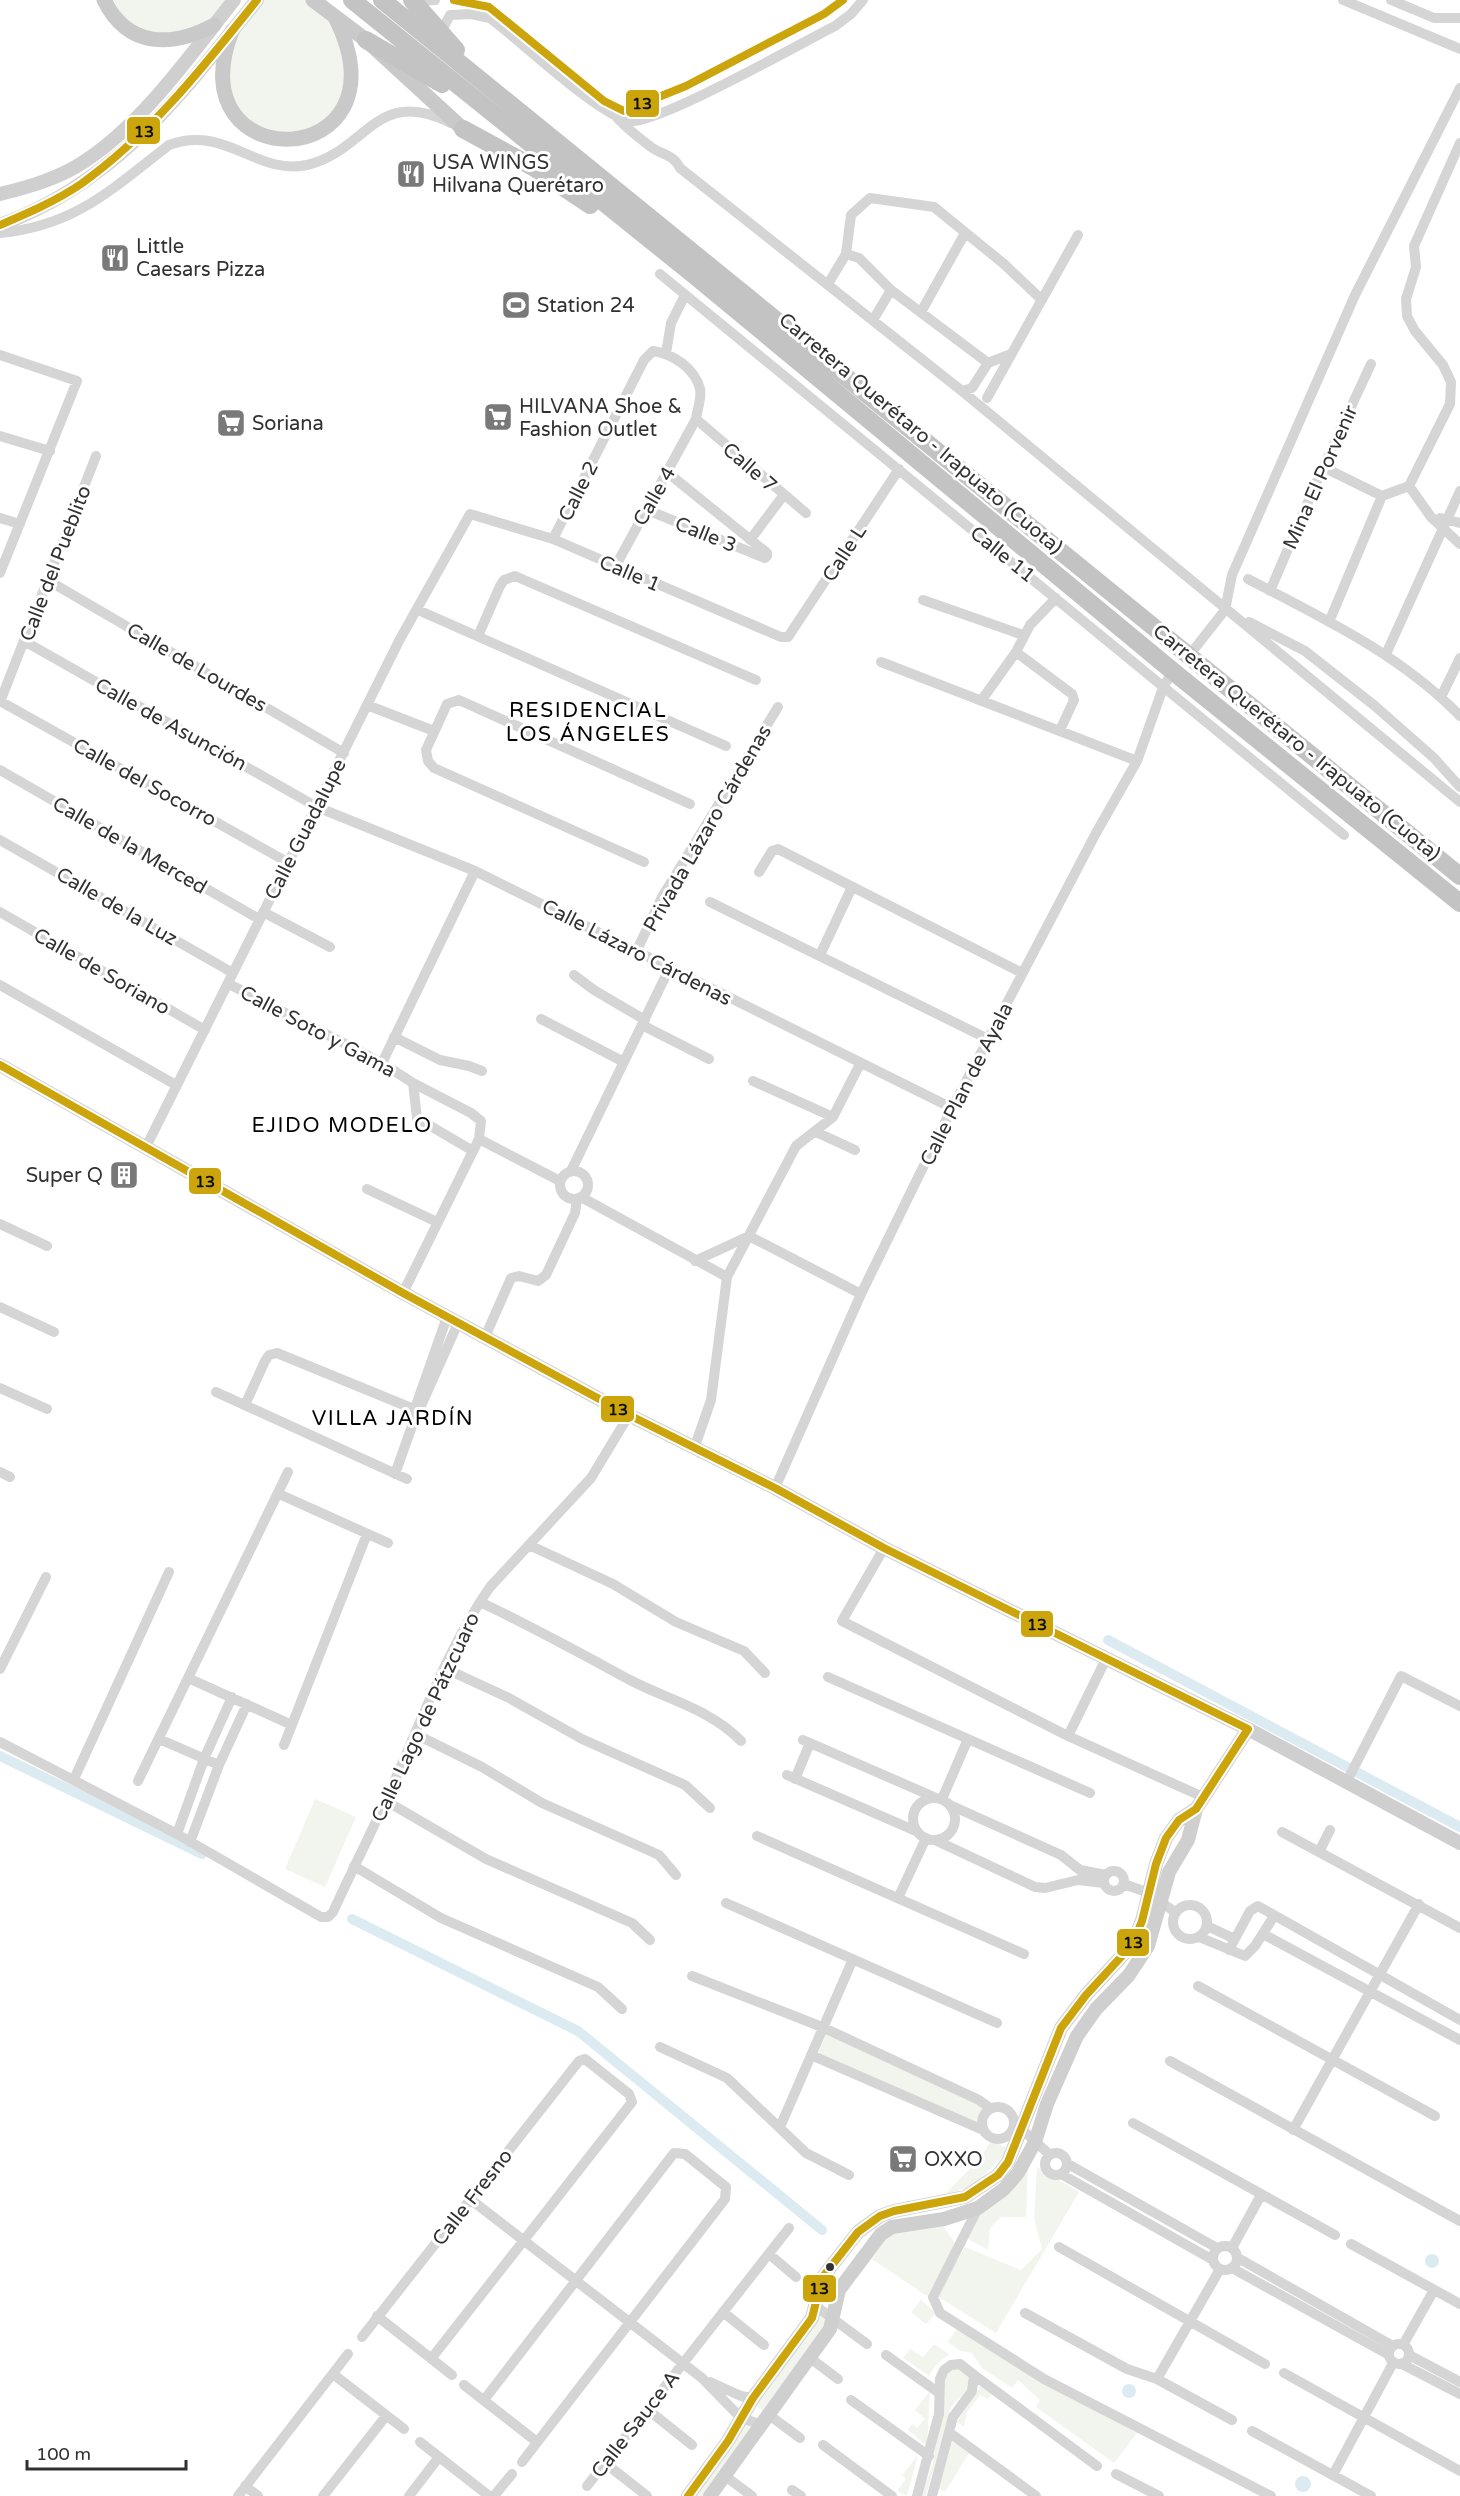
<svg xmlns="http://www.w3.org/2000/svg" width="1460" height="2496" font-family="'Varela Round',sans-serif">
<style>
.green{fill:#f2f5ed}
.water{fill:#dcebf2}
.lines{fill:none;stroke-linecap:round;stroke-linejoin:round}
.canal{stroke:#dcebf2;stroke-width:10}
.street{stroke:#d5d5d5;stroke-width:10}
.secondary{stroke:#cfcfcf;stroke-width:14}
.primary{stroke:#c9c9c9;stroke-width:15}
.highway{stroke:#c3c3c3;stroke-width:18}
.bus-1-casing{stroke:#fff;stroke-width:12}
.bus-1{stroke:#cca50c;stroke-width:8}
.bus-dot{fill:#313131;stroke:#fff;stroke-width:2}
.labels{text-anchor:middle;stroke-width:6;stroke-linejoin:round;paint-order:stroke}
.poi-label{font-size:20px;fill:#313131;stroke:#fff;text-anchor:start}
.street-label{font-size:20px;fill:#313131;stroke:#fff}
.neighbourhood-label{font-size:21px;letter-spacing:1.5px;fill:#000;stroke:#fff}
.line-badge{stroke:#fff;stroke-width:2}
.pale-badge-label{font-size:16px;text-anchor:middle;font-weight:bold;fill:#111}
</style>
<rect width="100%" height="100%" fill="#fff"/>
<path class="green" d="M109,0H229L210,24L154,37L131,25Z
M261,0H309L330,17L349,73L333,118L296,137L248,123L226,93L236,31Z
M315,1799L356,1817L325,1887L285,1869Z
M826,2034L985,2107L979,2125L818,2055Z
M991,2141L1010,2149L974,2185L944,2196C960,2177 979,2163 991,2141Z
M1028,2166L1026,2217H1001L990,2228L988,2250L968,2239L982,2211Z
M1037,2167L1079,2192L996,2333L937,2296L965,2247L1021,2270L1042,2249L1034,2219Z
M942,2224L956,2245L927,2296L872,2259L891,2232Z
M921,2300L936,2313L926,2324L911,2312Z
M818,2313L830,2321L765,2412L753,2404Z
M957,2330L1137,2433L1114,2463L1036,2407L1040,2400L1018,2380L1012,2388L982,2368L972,2353L961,2351L947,2342Z
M934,2344L949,2354L936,2365L929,2376L903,2358L910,2349L923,2357Z
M952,2368H961L970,2375V2386L951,2407L926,2496H921L933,2463L943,2385L945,2374Z
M982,2384L993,2392L988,2399L980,2395L967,2412L964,2427L957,2422Z
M930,2391L927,2446L908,2430L912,2424L917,2428L925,2419L915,2410Z
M743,2421L754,2427L704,2496H689Z
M951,2438L969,2453L945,2492L938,2488Z
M918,2455L907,2496L897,2491L906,2479L902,2475Z"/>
<path class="water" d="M1425 2261a7 7 0 1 1 14 0a7 7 0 1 1-14 0Z
M1122 2391a7 7 0 1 1 14 0a7 7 0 1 1-14 0Z
M1295 2484a8 8 0 1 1 16 0a8 8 0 1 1-16 0Z"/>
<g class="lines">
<path class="canal" d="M1108,1640L1460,1827
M0,1756L202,1854
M352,1919L578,2031L822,2230"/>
<path class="street" d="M454,0C478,1 492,9 510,24
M1343,0L1460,49
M1391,0L1434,18H1460
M412,1L435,0
M441,32L450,15L471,14L490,18C521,41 597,114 629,121C655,126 803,42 835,26L851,14L863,0
M604,101C615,119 634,134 651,147C662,155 673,154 680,168L962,391L1460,802
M614,106L624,111H630L686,86L824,14L843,0
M1460,143L1414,246L1416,267L1406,299L1407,316L1415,331L1443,365L1451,382L1450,404L1409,486L1431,517L1460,544
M0,233C75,226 112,189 169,145C225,124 257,176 307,165C367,151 376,85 451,123
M846,254L859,258L891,290L988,363
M660,274L1344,835
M828,284L846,254L851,215L870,198L934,207L1004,264L1042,300
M921,312L965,233
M873,320L891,290
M666,353L671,323L685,295
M0,355L77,381L0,573
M962,391L972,388L988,363L1011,354
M987,398L1078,235
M696,419L806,513
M0,436L50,451
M1323,467L1382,496L1409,486
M668,473L767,553V556
M645,509L765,558L767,556
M0,518L20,524
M1440,518L1460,523
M553,539L644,360L653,351C673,354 695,368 700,389C702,398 697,410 696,419L615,567
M750,540L783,496
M1248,579C1323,618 1401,655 1460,716
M49,581L344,753
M1270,591L1323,467L1371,364
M1056,598L1030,625L1016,652L1072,694L1074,700L1060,730
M923,600L1023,635
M418,610L726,746
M1249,622L1305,651L1375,706L1434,758L1460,787
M1329,622L1382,496
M478,636L500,586L504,580L515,576L756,680
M24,641L317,807L475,871L952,1108
M1195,648L1225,610L1232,575L1355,295L1460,88
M1386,654L1460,491
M881,662L1137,761
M1441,697L1460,658
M0,701L289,863
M981,701L1016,652
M0,702L96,456
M367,705L434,731
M0,770L259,919
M0,840L233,973
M644,862L434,768L428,761L426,750L447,704L459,700L690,804
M759,872L772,851L778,849L1022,973
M710,902L988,1039
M0,912L205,1030
M263,912L330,947
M637,950L662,897L778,707
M820,955L852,887
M574,975L594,990L645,1020
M229,984L382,1063L413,1083L417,1118L473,1151
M0,985L176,1085
M541,1019L624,1062
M642,1025L709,1059
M394,1037L440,1060L469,1066L482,1071
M382,1063L475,871
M753,1081L833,1117
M816,1132L855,1150
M479,1139L560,1181
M146,1147L400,639L470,514L553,539L781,637H788L899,469
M560 1185a14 14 0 1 1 28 0a14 14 0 1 1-28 0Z
M571,1171L670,967
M367,1189L437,1222
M581,1197L727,1277
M0,1224L47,1246
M695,1261L749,1236L861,1294
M403,1293L473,1151L479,1139L481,1121L471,1113L413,1083
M0,1307L54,1332
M485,1337L511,1278L519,1276L538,1281L546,1275L575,1213L577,1199
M0,1388L47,1409
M216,1392L407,1479
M245,1405L265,1361L269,1355L277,1353L421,1412
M413,1414L447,1317
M695,1446L711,1400L727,1277L796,1146L833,1117L860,1064
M0,1472L10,1477
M395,1474L412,1426L458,1323
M775,1488L861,1294L952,1108L1096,833L1137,761L1164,685L1169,678
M279,1494L388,1543
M529,1545L613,1584L676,1622L744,1651L765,1673
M884,1548L842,1621L1068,1736L1203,1797
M480,1602C531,1626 580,1653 630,1680C668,1700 710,1709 741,1741
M444,1668L509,1698L582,1739L685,1785L710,1808
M0,1669L46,1577
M828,1677L1090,1793
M188,1678L292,1725
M415,1734L482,1767L542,1803L659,1855L676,1875
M1068,1736L1106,1659
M159,1739L219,1765
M803,1740L934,1797
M0,1742L177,1834L321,1917H328L333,1912C354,1866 377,1822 397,1775C425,1712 450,1644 490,1587L591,1478L629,1415
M284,1745L367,1534
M787,1775L918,1832
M74,1779L169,1572
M795,1779L810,1743
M138,1781L288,1472
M1347,1781L1401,1676L1460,1706
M913 1819a21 21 0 1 1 42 0a21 21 0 1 1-42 0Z
M942,1799L968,1739
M386,1801L486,1859L632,1923L650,1940
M950,1805L1061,1855L1080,1870L1106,1875
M1282,1832L1460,1928
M177,1834L204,1759L232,1697
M757,1836L1024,1954
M935,1840L1035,1887L1045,1888L1078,1880L1104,1883
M190,1842L219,1765L247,1704
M1319,1852L1330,1830
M354,1866L441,1918L598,1987L622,2009
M1104 1881a10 10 0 1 1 20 0a10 10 0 1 1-20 0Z
M1124,1884L1149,1893L1176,1913
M898,1898L926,1838
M726,1903L997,2023
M1173 1922a17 17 0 1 1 34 0a17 17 0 1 1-34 0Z
M1207,1926L1235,1939
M1263,1934L1460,2040
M1199,1937L1245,1956L1255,1946L1274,1916
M1229,1950L1250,1911L1258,1906L1460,2020
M692,1976L822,2027L979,2100L990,2108
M1198,1986L1435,2116
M660,2047L727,2078L806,2153L849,2175
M811,2055L983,2130
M1170,2061L1460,2221
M982 2123a16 16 0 1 1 32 0a16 16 0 1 1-32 0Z
M1133,2123L1335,2235
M1017,2125L1050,2155
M780,2127L853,1959
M1293,2130L1419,1904
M1045 2164a11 11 0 1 1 22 0a11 11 0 1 1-22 0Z
M1068,2164L1217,2248
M1061,2174L1213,2260
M470,2199L702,2378L741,2418L763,2425
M978,2208L933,2297L940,2313L1044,2379L1271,2496
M1351,2244L1460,2304
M1213 2258a12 12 0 1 1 24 0a12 12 0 1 1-24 0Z
M1059,2247L1265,2364
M1232,2248L1261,2195
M769,2254L796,2277
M1238,2258L1393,2346
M1232,2268L1389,2355
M817,2307L867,2344
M723,2312L764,2345
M1025,2313L1127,2369L1157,2379L1232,2420
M377,2316L452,2375
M362,2337L579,2061L585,2059L629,2094L632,2102L431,2359
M1389 2354a10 10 0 1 1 20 0a10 10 0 1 1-20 0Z
M1403,2345L1434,2290
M886,2355L939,2393
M1409,2355L1460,2382
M810,2358L838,2379
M1402,2364L1460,2394
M1284,2373L1460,2471
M333,2374L404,2429
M974,2375L1097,2466
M1157,2379L1220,2269
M710,2382L741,2396L753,2398
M464,2385L537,2442
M484,2400L674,2153L685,2154L726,2187L725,2199L522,2462
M851,2400L929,2456
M647,2409L692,2445
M769,2415L800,2438
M1252,2431L1371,2496
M950,2433L1036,2496
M420,2442L489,2496
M823,2445L892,2496
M605,2463L647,2496
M1116,2474L1159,2496
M1333,2475L1393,2363
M725,2476L752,2496
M245,2486L258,2496
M587,2486L789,2228
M792,2490L801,2496
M238,2496L348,2354
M323,2496L386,2416
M409,2496L439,2457
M494,2496L512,2474
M917,2496L939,2414L940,2379L944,2370L951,2365L960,2364L974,2375L972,2391L953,2417L932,2496"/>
<path class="secondary" d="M0,194C29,187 60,178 85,161C143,123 191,54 234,0
M0,225C118,182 181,94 257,0
M0,1065L403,1293L629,1415L775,1488L884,1548L1248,1729L1460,1843
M688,2496L728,2441L753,2398L812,2318L822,2278L858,2232L880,2216L894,2211L965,2197L998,2175L1008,2162L1061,2028L1086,1995L1132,1945L1142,1921L1156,1864L1166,1838L1179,1820L1196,1809L1248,1729
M710,2496L830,2329L839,2290L881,2234L892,2227L944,2219L978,2208L1004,2189L1018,2173L1035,2142L1047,2104L1077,2036L1096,2009L1129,1975L1148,1946L1169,1872L1188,1840L1196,1809"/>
<path class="primary" d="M104,0C128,49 173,47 214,25
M313,0L366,40L463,129
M232,31C173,181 414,174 335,17"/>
<path class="highway" d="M352,0L694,275L1175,673L1460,903
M382,0L1460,876
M412,0L456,50
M366,40L442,84
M463,129L533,167L590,205"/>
<g class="bus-1-casing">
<path id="bus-1" d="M454,0L489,7L604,101L624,111L686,86L824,14L843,0
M0,225C28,213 56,201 81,184C151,134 204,66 257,0
M0,1065L403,1293L629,1415L775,1488L884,1548L1248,1729
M688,2496L728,2441L753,2398L812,2318L822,2278L858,2232L880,2216L894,2211L965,2197L998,2175L1008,2162L1061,2028L1086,1995L1132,1945L1142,1921L1156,1864L1166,1838L1179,1820L1196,1809L1248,1729"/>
</g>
<use href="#bus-1" class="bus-1"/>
</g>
<defs>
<g id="restaurant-square" transform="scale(1.5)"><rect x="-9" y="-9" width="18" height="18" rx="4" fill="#797979" stroke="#fff"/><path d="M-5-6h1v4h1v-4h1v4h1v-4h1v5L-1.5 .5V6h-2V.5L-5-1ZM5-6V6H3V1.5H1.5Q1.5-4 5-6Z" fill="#fff"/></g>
<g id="stadium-square" transform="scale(1.5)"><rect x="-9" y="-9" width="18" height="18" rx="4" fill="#797979" stroke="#fff"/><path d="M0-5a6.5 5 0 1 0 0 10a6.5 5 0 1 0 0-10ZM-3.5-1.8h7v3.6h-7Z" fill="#fff"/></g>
<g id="supermarket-square" transform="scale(1.5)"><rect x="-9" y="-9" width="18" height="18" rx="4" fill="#797979" stroke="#fff"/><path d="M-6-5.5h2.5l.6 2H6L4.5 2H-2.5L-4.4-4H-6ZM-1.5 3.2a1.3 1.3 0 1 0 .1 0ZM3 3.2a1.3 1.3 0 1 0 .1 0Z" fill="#fff"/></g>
<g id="building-square" transform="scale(1.5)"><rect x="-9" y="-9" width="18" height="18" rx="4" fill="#797979" stroke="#fff"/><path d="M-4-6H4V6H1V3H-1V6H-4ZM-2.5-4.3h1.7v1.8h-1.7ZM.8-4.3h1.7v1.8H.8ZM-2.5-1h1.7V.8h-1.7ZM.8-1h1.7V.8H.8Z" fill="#fff"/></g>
</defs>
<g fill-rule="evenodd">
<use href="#restaurant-square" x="411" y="174"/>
<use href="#restaurant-square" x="115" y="258"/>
<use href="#stadium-square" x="516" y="305"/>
<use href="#supermarket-square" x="498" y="417"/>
<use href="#supermarket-square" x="231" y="423"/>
<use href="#building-square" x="124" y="1175"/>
<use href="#supermarket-square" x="903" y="2159"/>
</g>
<circle class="bus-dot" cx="830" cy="2267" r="5"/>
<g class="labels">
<g class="poi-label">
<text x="432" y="169">USA WINGS<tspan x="432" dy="23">Hilvana Querétaro</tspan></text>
<text x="136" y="253">Little<tspan x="136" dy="23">Caesars Pizza</tspan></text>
<text x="537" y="312">Station 24</text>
<text x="519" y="413">HILVANA Shoe &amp;<tspan x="519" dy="23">Fashion Outlet</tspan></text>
<text x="252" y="430">Soriana</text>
<text x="103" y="1182" text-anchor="end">Super Q</text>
<text x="924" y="2166">OXXO</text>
</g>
<g class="street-label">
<text transform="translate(921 433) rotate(40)" y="7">Carretera Querétaro - Irapuato (Cuota)</text>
<text transform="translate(750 467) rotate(41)" y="7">Calle 7</text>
<text transform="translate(1320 477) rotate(-66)" y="7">Mina El Porvenir</text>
<text transform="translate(578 491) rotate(-63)" y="7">Calle 2</text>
<text transform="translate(654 496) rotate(-60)" y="7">Calle 4</text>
<text transform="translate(706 534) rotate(22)" y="7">Calle 3</text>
<text transform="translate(844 553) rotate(-57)" y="7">Calle L</text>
<text transform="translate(1003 554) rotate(39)" y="7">Calle 11</text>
<text transform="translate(55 563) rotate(-69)" y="7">Calle del Pueblito</text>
<text transform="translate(630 573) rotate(23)" y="7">Calle 1</text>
<text transform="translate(197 667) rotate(30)" y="7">Calle de Lourdes</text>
<text transform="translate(171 724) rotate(29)" y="7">Calle de Asunción</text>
<text transform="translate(1297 742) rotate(39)" y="7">Carretera Querétaro - Irapuato (Cuota)</text>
<text transform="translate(145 782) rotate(29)" y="7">Calle del Socorro</text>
<text transform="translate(707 828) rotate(-60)" y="7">Privada Lázaro Cárdenas</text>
<text transform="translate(305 829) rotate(-63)" y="7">Calle Guadalupe</text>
<text transform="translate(130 845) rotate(30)" y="7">Calle de la Merced</text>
<text transform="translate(117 906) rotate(30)" y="7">Calle de la Luz</text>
<text transform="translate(637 952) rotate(27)" y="7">Calle Lázaro Cárdenas</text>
<text transform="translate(102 971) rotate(30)" y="7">Calle de Soriano</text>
<text transform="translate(318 1031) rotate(28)" y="7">Calle Soto y Gama</text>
<text transform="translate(966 1084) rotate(-63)" y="7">Calle Plan de Ayala</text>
<text transform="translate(425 1717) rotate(-65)" y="7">Calle Lago de Pátzcuaro</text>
<text transform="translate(472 2197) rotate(-52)" y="7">Calle Fresno</text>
<text transform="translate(635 2424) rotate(-52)" y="7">Calle Sauce A</text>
</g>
<g class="neighbourhood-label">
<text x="588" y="717">RESIDENCIAL<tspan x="588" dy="24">LOS ÁNGELES</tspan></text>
<text x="342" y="1132">EJIDO MODELO</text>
<text x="393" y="1425">VILLA JARDÍN</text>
</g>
</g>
<g class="line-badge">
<rect x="625" y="89" width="35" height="29" rx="6" fill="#cca50c"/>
<rect x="126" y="116" width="35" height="29" rx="6" fill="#cca50c"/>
<rect x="188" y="1167" width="34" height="28" rx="6" fill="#cca50c"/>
<rect x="600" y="1395" width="35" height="28" rx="6" fill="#cca50c"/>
<rect x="1020" y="1610" width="34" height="28" rx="6" fill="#cca50c"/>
<rect x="1116" y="1928" width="34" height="29" rx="6" fill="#cca50c"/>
<rect x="802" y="2274" width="35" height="29" rx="6" fill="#cca50c"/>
</g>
<g class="pale-badge-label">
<text x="642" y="109">13</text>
<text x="144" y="137">13</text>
<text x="205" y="1187">13</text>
<text x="618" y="1415">13</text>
<text x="1037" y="1630">13</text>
<text x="1133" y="1948">13</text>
<text x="819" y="2294">13</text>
</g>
<path d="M27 2460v9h159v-9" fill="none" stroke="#313131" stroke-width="3"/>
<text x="36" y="2460" font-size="18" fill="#313131" stroke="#ffffff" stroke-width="4.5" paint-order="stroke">100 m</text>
</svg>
